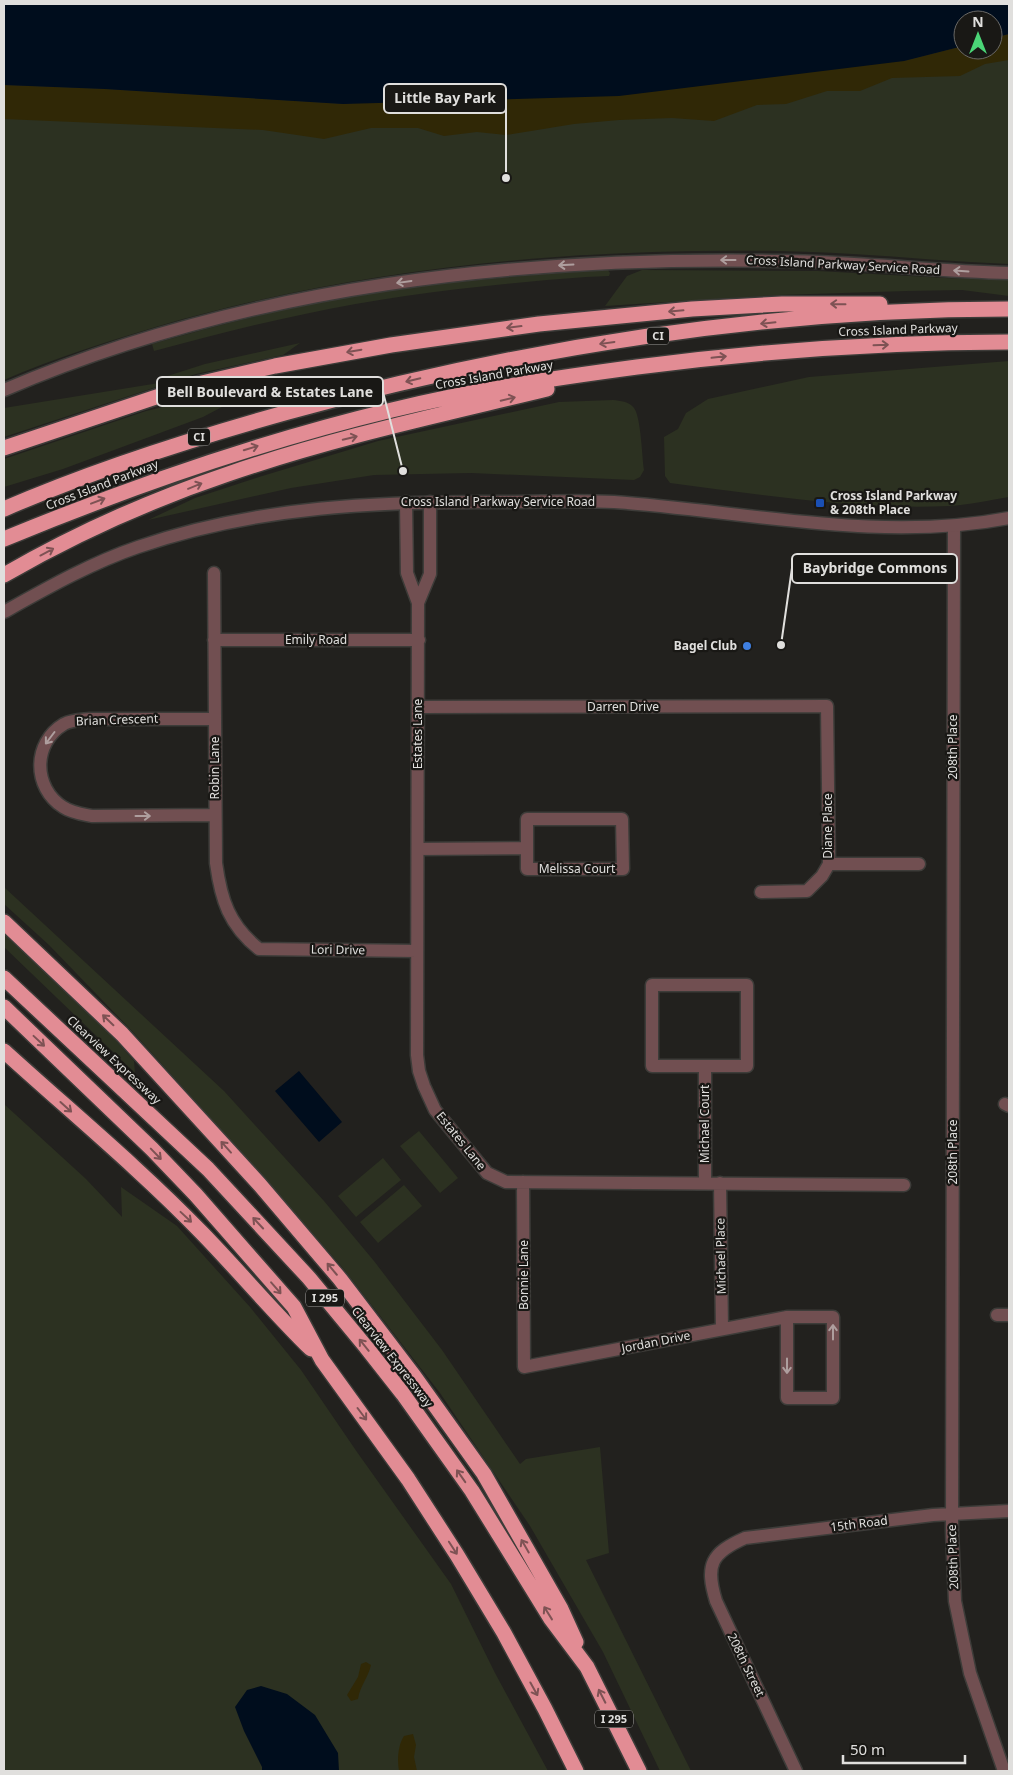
<svg xmlns="http://www.w3.org/2000/svg" width="1013" height="1775" font-family="'Noto Sans',sans-serif">
<style>
.green{fill:#2c3121}
.sand{fill:#302806}
.water{fill:#000d1d}
.lines{fill:none;stroke-linecap:round;stroke-linejoin:round}
.minor-casing{stroke:#3d3c39;stroke-width:15}
.tertiary-casing{stroke:#3d3c39;stroke-width:15}
.motorway-casing{stroke:#3d3c39;stroke-width:18}
.minor{stroke:#714f51;stroke-width:12}
.tertiary{stroke:#714f51;stroke-width:12}
.motorway{stroke:#e28c94;stroke-width:15}
.oneway{stroke:#ae9e9e}
.oneway2{stroke:#7e5254}
.transit-dot{fill:#1a4fb4;stroke:#191815;stroke-width:2}
.shop-dot{fill:#3f7fe0;stroke:#191815;stroke-width:2}
.labels{text-anchor:middle;stroke-width:4.5;stroke-linejoin:round;paint-order:stroke}
.shield{fill:#191815;stroke:#a4a3a1;stroke-width:1}
.shield-label{font-size:11px;font-weight:bold;fill:#e0dfdd}
.street-label{font-size:12px;fill:#e0dfdd;stroke:#191815}
.poi-label{font-size:12px;font-weight:bold;fill:#e0dfdd;stroke:#191815;text-anchor:start}
.leader{fill:none;stroke:#e0dfdd;stroke-width:2}
.callout-dot{fill:#e0dfdd;stroke:#191815;stroke-width:2}
.callout{fill:#191815;stroke:#e0dfdd;stroke-width:2}
.callout-label{font-size:14px;text-anchor:middle;font-weight:bold;fill:#e0dfdd}
</style>
<rect width="100%" height="100%" fill="#22211e"/>
<path class="green" d="M1009,34V264C932,261 856,252 778,251C569,248 361,267 159,326C107,342 54,358 4,380V85L105,89L343,104L904,61L963,46V50H993V38Z
M608,270L610,273L609,276L586,277C492,284 397,294 305,314C255,324 204,338 154,351L152,344C202,330 252,316 303,306C402,285 507,276 608,270Z
M642,270L818,271L946,278L1009,280V296L962,290L907,291L779,295L605,306L627,276Z
M300,343L283,355L196,374L4,437V408L159,383L158,379L205,364Z
M1009,361V497C990,500 969,505 949,506C856,510 762,495 670,483L665,476L664,437L678,429L686,413L708,399L809,377Z
M613,400C620,401 629,401 634,408C641,417 642,457 644,470L640,477L634,480L471,473L374,475L291,488L148,520L195,498L259,477L378,441L559,402Z
M188,401L219,402L222,407L203,417L63,469L4,487V459L146,411Z
M4,887L224,1091L324,1201L374,1261L442,1350L520,1464L526,1459L600,1447L609,1553L586,1560L691,1771H660L603,1652L530,1526L440,1393L342,1267L250,1162L132,1031L49,945L4,904Z
M4,931L105,1028L134,1061L135,1073L4,947Z
M4,1104L86,1179L122,1217L121,1187L177,1226L250,1307L301,1370L357,1452L451,1584L495,1673L548,1771H4Z
M419,1131L458,1178L440,1193L400,1146Z
M383,1158L401,1180L356,1217L338,1196Z
M404,1185L422,1206L378,1243L360,1222Z"/>
<path class="sand" d="M1009,34V60L985,64L960,76L892,78L860,91H827L786,104L757,105L714,121L672,118L619,120L574,124L506,135L477,132L444,136L418,128H371L324,139L263,130L4,119V85L105,89L343,104L904,61L963,46V50H993V38Z
M366,1662L371,1665C368,1678 360,1686 358,1699L351,1701L347,1695L358,1677L361,1664Z
M413,1734L416,1745L414,1757L417,1771H399C397,1760 398,1745 404,1736Z"/>
<path class="water" d="M4,4H1009V34L993,38V20H963V46L904,61L619,96L343,104L105,89L4,85Z
M299,1071L342,1122L319,1142L275,1091Z
M261,1686L287,1694L315,1715L338,1753L339,1771H262V1767L244,1731L235,1707L247,1690Z"/>
<g class="lines">
<g class="minor-casing">
<path id="minor" d="M406,502L407,573L418,603L417,1055L419,1071L424,1086L435,1110L487,1173L506,1182L904,1185
M954,526L952,1531L955,1601L970,1673L1004,1771
M214,573L216,863C221,900 229,925 259,949L417,951
M418,603L430,574V502
M214,640H419
M418,707L827,706L829,864L822,876L807,891L761,892
M215,719H90C82,720 72,720 64,724C32,743 33,788 63,807C72,813 82,814 92,816L215,815
M418,849L527,848V819H622L623,869H527V848
M829,864H919
M652,985H747V1066H652Z
M705,1066V1183
M1005,1104L1009,1106
M523,1182L524,1367L787,1317H833V1398H787V1317
M720,1183L722,1329
M997,1315H1009
M796,1771L716,1601C705,1565 711,1553 745,1538L933,1515L1009,1511"/>
</g>
<g class="tertiary-casing">
<path id="tertiary" d="M4,390C249,285 519,256 784,261C859,262 934,271 1009,273
M4,612C47,588 91,563 138,547C256,506 382,501 505,502C541,502 578,500 614,502C744,511 879,543 1009,518"/>
</g>
<g class="motorway-casing">
<path id="motorway" d="M4,448L189,386L275,366L391,345L539,324L692,309L782,304H880
M4,509C96,469 191,439 288,412C521,348 768,309 1009,309
M4,539C130,487 259,442 392,410C473,390 555,378 637,367C761,351 884,342 1009,342
M4,575C75,534 151,500 228,474C332,438 440,415 547,389
M4,922L122,1034L260,1185L340,1279L414,1376L484,1474L561,1609L576,1642
M4,978L208,1169L309,1278L366,1347L403,1394L472,1491L551,1619L587,1667L639,1771
M4,1007L152,1149L196,1195L294,1307L322,1360L408,1479L457,1555L504,1633L545,1709L576,1771
M4,1051C70,1111 140,1169 202,1233C239,1271 273,1312 311,1349"/>
</g>
<use href="#minor" class="minor"/>
<use href="#tertiary" class="tertiary"/>
<use href="#motorway" class="motorway"/>
</g>
<defs><path id="oneway-shaft" d="M-6 0H5M1.5-3L5.5 0L1.5 3" fill="none" stroke-width="1.6" stroke-linecap="round" stroke-linejoin="round" transform="scale(1.25)"/></defs>
<g class="oneway">
<use href="#oneway-shaft" transform="translate(728 260) rotate(180)"/>
<use href="#oneway-shaft" transform="translate(566 265) rotate(177)"/>
<use href="#oneway-shaft" transform="translate(961 271) rotate(-176)"/>
<use href="#oneway-shaft" transform="translate(404 282) rotate(172)"/>
<use href="#oneway-shaft" transform="translate(50 738) rotate(127)"/>
<use href="#oneway-shaft" transform="translate(143 816)"/>
<use href="#oneway-shaft" transform="translate(833 1332) rotate(-90)"/>
<use href="#oneway-shaft" transform="translate(787 1366) rotate(90)"/>
</g>
<g class="oneway2">
<use href="#oneway-shaft" transform="translate(838 304) rotate(-179)"/>
<use href="#oneway-shaft" transform="translate(676 311) rotate(175)"/>
<use href="#oneway-shaft" transform="translate(768 323) rotate(174)"/>
<use href="#oneway-shaft" transform="translate(514 327) rotate(173)"/>
<use href="#oneway-shaft" transform="translate(607 343) rotate(172)"/>
<use href="#oneway-shaft" transform="translate(881 345) rotate(-2)"/>
<use href="#oneway-shaft" transform="translate(354 351) rotate(170)"/>
<use href="#oneway-shaft" transform="translate(719 357) rotate(-6)"/>
<use href="#oneway-shaft" transform="translate(413 380) rotate(167)"/>
<use href="#oneway-shaft" transform="translate(508 399) rotate(-14)"/>
<use href="#oneway-shaft" transform="translate(350 438) rotate(-14)"/>
<use href="#oneway-shaft" transform="translate(251 448) rotate(-17)"/>
<use href="#oneway-shaft" transform="translate(195 486) rotate(-22)"/>
<use href="#oneway-shaft" transform="translate(98 501) rotate(-21)"/>
<use href="#oneway-shaft" transform="translate(47 552) rotate(-28)"/>
<use href="#oneway-shaft" transform="translate(108 1020) rotate(-136)"/>
<use href="#oneway-shaft" transform="translate(39 1041) rotate(43)"/>
<use href="#oneway-shaft" transform="translate(66 1107) rotate(42)"/>
<use href="#oneway-shaft" transform="translate(226 1147) rotate(-132)"/>
<use href="#oneway-shaft" transform="translate(156 1154) rotate(46)"/>
<use href="#oneway-shaft" transform="translate(186 1217) rotate(43)"/>
<use href="#oneway-shaft" transform="translate(258 1223) rotate(-133)"/>
<use href="#oneway-shaft" transform="translate(332 1269) rotate(-130)"/>
<use href="#oneway-shaft" transform="translate(276 1288) rotate(49)"/>
<use href="#oneway-shaft" transform="translate(364 1345) rotate(-129)"/>
<use href="#oneway-shaft" transform="translate(362 1414) rotate(53)"/>
<use href="#oneway-shaft" transform="translate(461 1476) rotate(-125)"/>
<use href="#oneway-shaft" transform="translate(525 1546) rotate(-120)"/>
<use href="#oneway-shaft" transform="translate(453 1548) rotate(57)"/>
<use href="#oneway-shaft" transform="translate(548 1613) rotate(-122)"/>
<use href="#oneway-shaft" transform="translate(534 1689) rotate(61)"/>
<use href="#oneway-shaft" transform="translate(602 1696) rotate(-117)"/>
</g>
<rect class="transit-dot" x="815" y="498" width="10" height="10" rx="2.5"/>
<circle class="shop-dot" cx="747" cy="646" r="5"/>
<g class="labels">
<g class="shield">
<rect x="647" y="327.5" width="22" height="17" rx="4"/>
<rect x="188" y="428.5" width="22" height="17" rx="4"/>
<rect x="306" y="1289.5" width="38" height="17" rx="4"/>
<rect x="595" y="1710.5" width="38" height="17" rx="4"/>
</g>
<g class="shield-label">
<text x="658" y="340">CI</text>
<text x="199" y="441">CI</text>
<text x="325" y="1302">I 295</text>
<text x="614" y="1723">I 295</text>
</g>
<g class="street-label">
<text transform="translate(843 265) rotate(3)" y="4">Cross Island Parkway Service Road</text>
<text transform="translate(898 330) rotate(-2)" y="4">Cross Island Parkway</text>
<text transform="translate(494 375) rotate(-10)" y="4">Cross Island Parkway</text>
<text transform="translate(102 485) rotate(-21)" y="4">Cross Island Parkway</text>
<text x="498" y="506">Cross Island Parkway Service Road</text>
<text x="316" y="644">Emily Road</text>
<text x="623" y="711">Darren Drive</text>
<text transform="translate(117 720) rotate(-2)" y="4">Brian Crescent</text>
<text transform="translate(418 734) rotate(-90)" y="4">Estates Lane</text>
<text transform="translate(953 747) rotate(-90)" y="4">208th Place</text>
<text transform="translate(215 768) rotate(-90)" y="4">Robin Lane</text>
<text transform="translate(828 826) rotate(-90)" y="4">Diane Place</text>
<text x="577" y="873">Melissa Court</text>
<text transform="translate(338 950) rotate(1)" y="4">Lori Drive</text>
<text transform="translate(114 1060) rotate(43)" y="4">Clearview Expressway</text>
<text transform="translate(705 1124) rotate(-90)" y="4">Michael Court</text>
<text transform="translate(461 1141) rotate(51)" y="4">Estates Lane</text>
<text transform="translate(953 1152) rotate(-90)" y="4">208th Place</text>
<text transform="translate(721 1256) rotate(-91)" y="4">Michael Place</text>
<text transform="translate(524 1275) rotate(-90)" y="4">Bonnie Lane</text>
<text transform="translate(656 1342) rotate(-11)" y="4">Jordan Drive</text>
<text transform="translate(392 1357) rotate(52)" y="4">Clearview Expressway</text>
<text transform="translate(859 1524) rotate(-7)" y="4">15th Road</text>
<text transform="translate(953 1557) rotate(-92)" y="4">208th Place</text>
<text transform="translate(746 1665) rotate(64)" y="4">208th Street</text>
</g>
<g class="poi-label">
<text x="830" y="500">Cross Island Parkway<tspan x="830" dy="14">&amp; 208th Place</tspan></text>
<text x="737" y="650" text-anchor="end">Bagel Club</text>
</g>
</g>
<path class="leader" d="M506 178L506 98M403 471L383 392M781 645L792 568"/>
<g class="callout-dot">
<circle cx="506" cy="178" r="5"/>
<circle cx="403" cy="471" r="5"/>
<circle cx="781" cy="645" r="5"/>
</g>
<g class="callout">
<rect x="384" y="84" width="122" height="29" rx="5"/>
<rect x="157" y="377" width="226" height="29" rx="5"/>
<rect x="792" y="554" width="165" height="29" rx="5"/>
</g>
<g class="callout-label">
<text x="445" y="103">Little Bay Park</text>
<text x="270" y="397">Bell Boulevard &amp; Estates Lane</text>
<text x="875" y="573">Baybridge Commons</text>
</g>
<rect width="1013" height="1775" fill="none" stroke="#e0dfdd" stroke-width="10"/>
<g transform="translate(978 35)"><circle r="24" fill="#191815" stroke="#696865"/>
<path d="M0-4L9 19L0 12L-9 19Z" fill="#4bd677"/>
<text y="-8" font-size="14" font-weight="bold" text-anchor="middle" fill="#e0dfdd">N</text>
</g>
<path d="M843 1755v8h122v-8" fill="none" stroke="#e0dfdd" stroke-width="2.5"/>
<text x="850" y="1755" font-size="15" fill="#e0dfdd" stroke="#191815" stroke-width="4" paint-order="stroke">50 m</text>
</svg>
